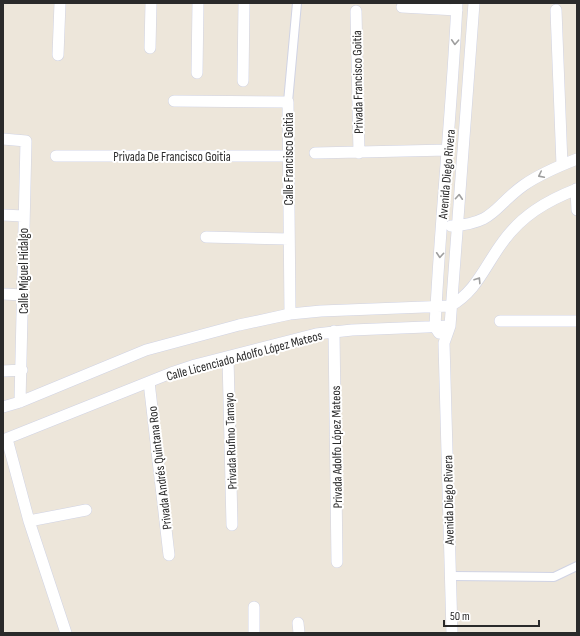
<svg xmlns="http://www.w3.org/2000/svg" width="580" height="636" font-family="'Sofia Sans Condensed',sans-serif">
<style>
.lines{fill:none;stroke-linecap:round;stroke-linejoin:round}
.pedestrian-casing{stroke:#d0d3e4;stroke-width:10}
.minor-casing{stroke:#d0d3e4;stroke-width:12}
.pedestrian{stroke:#fff;stroke-width:8}
.minor{stroke:#fff;stroke-width:11}
.oneway{stroke:#9f9f9f}
.labels{text-anchor:middle;stroke-width:4;stroke-linejoin:round;paint-order:stroke}
.street-label{font-size:13px;fill:#2a2a2a;stroke:#fff}
</style>
<rect width="100%" height="100%" fill="#ede6da"/>
<g class="lines">
<g class="pedestrian-casing">
<path id="pedestrian" d="M288,102L297,3
M450,576L554,577L577,566"/>
</g>
<g class="minor-casing">
<path id="minor" d="M402,7L457,10
M556,10L562,165
M356,11L359,153
M150,48L151,3
M58,55L60,3
M197,73L198,3
M243,81L244,3
M174,101L288,102L290,314
M3,139L26,141L20,402
M315,153L448,150
M56,156H287
M576,189L577,210
M3,215L23,216
M451,226C496,223 493,207 524,185C540,174 559,166 577,159
M206,237L289,239
M3,294L23,295
M500,321H577
M334,331L337,562
M439,333L435,327C440,219 452,111 457,3
M228,357L232,525
M3,371L22,370
M149,382L169,555
M3,407L20,402L146,350L239,325L290,314L321,311L450,306C476,292 485,266 502,243C521,216 546,201 577,189
M7,439L29,521L66,633
M3,440L171,373L195,365L316,334L352,330L450,326
M29,521L86,510
M254,607V633
M298,623L299,633
M452,633L444,343L450,326L474,3"/>
</g>
<use href="#pedestrian" class="pedestrian"/>
<use href="#minor" class="minor"/>
</g>
<defs><path id="oneway-chevron" d="M-2-3.5L2.5 0L-2 3.5" fill="none" stroke-width="1.6" stroke-linecap="round" stroke-linejoin="round"/></defs>
<g class="oneway">
<use href="#oneway-chevron" transform="translate(455 42) rotate(93)"/>
<use href="#oneway-chevron" transform="translate(541 175) rotate(154)"/>
<use href="#oneway-chevron" transform="translate(459 197) rotate(-86)"/>
<use href="#oneway-chevron" transform="translate(440 255) rotate(94)"/>
<use href="#oneway-chevron" transform="translate(478 280) rotate(-57)"/>
</g>
<g class="labels">
<g class="street-label">
<text transform="translate(357 82) rotate(-91)" y="5">Privada Francisco Goitia</text>
<text x="172" y="161">Privada De Francisco Goitia</text>
<text transform="translate(288 159) rotate(-90)" y="5">Calle Francisco Goitia</text>
<text transform="translate(446 174) rotate(-85)" y="5">Avenida Diego Rivera</text>
<text transform="translate(23 271) rotate(-90)" y="5">Calle Miguel Hidalgo</text>
<text transform="translate(244 355) rotate(-15)" y="5">Calle Licenciado Adolfo López Mateos</text>
<text transform="translate(230 441) rotate(-92)" y="5">Privada Rufino Tamayo</text>
<text transform="translate(336 447) rotate(-91)" y="5">Privada Adolfo López Mateos</text>
<text transform="translate(159 468) rotate(-97)" y="5">Privada Andrés Quintana Roo</text>
<text transform="translate(448 500) rotate(-91)" y="5">Avenida Diego Rivera</text>
</g>
</g>
<rect width="580" height="636" fill="none" stroke="#2a2a2a" stroke-width="8"/>
<path d="M444 620v6h95v-6" fill="none" stroke="#2a2a2a" stroke-width="2"/>
<text x="450" y="620" font-size="12" fill="#2a2a2a" stroke="#ffffff" stroke-width="3" paint-order="stroke">50 m</text>
</svg>
